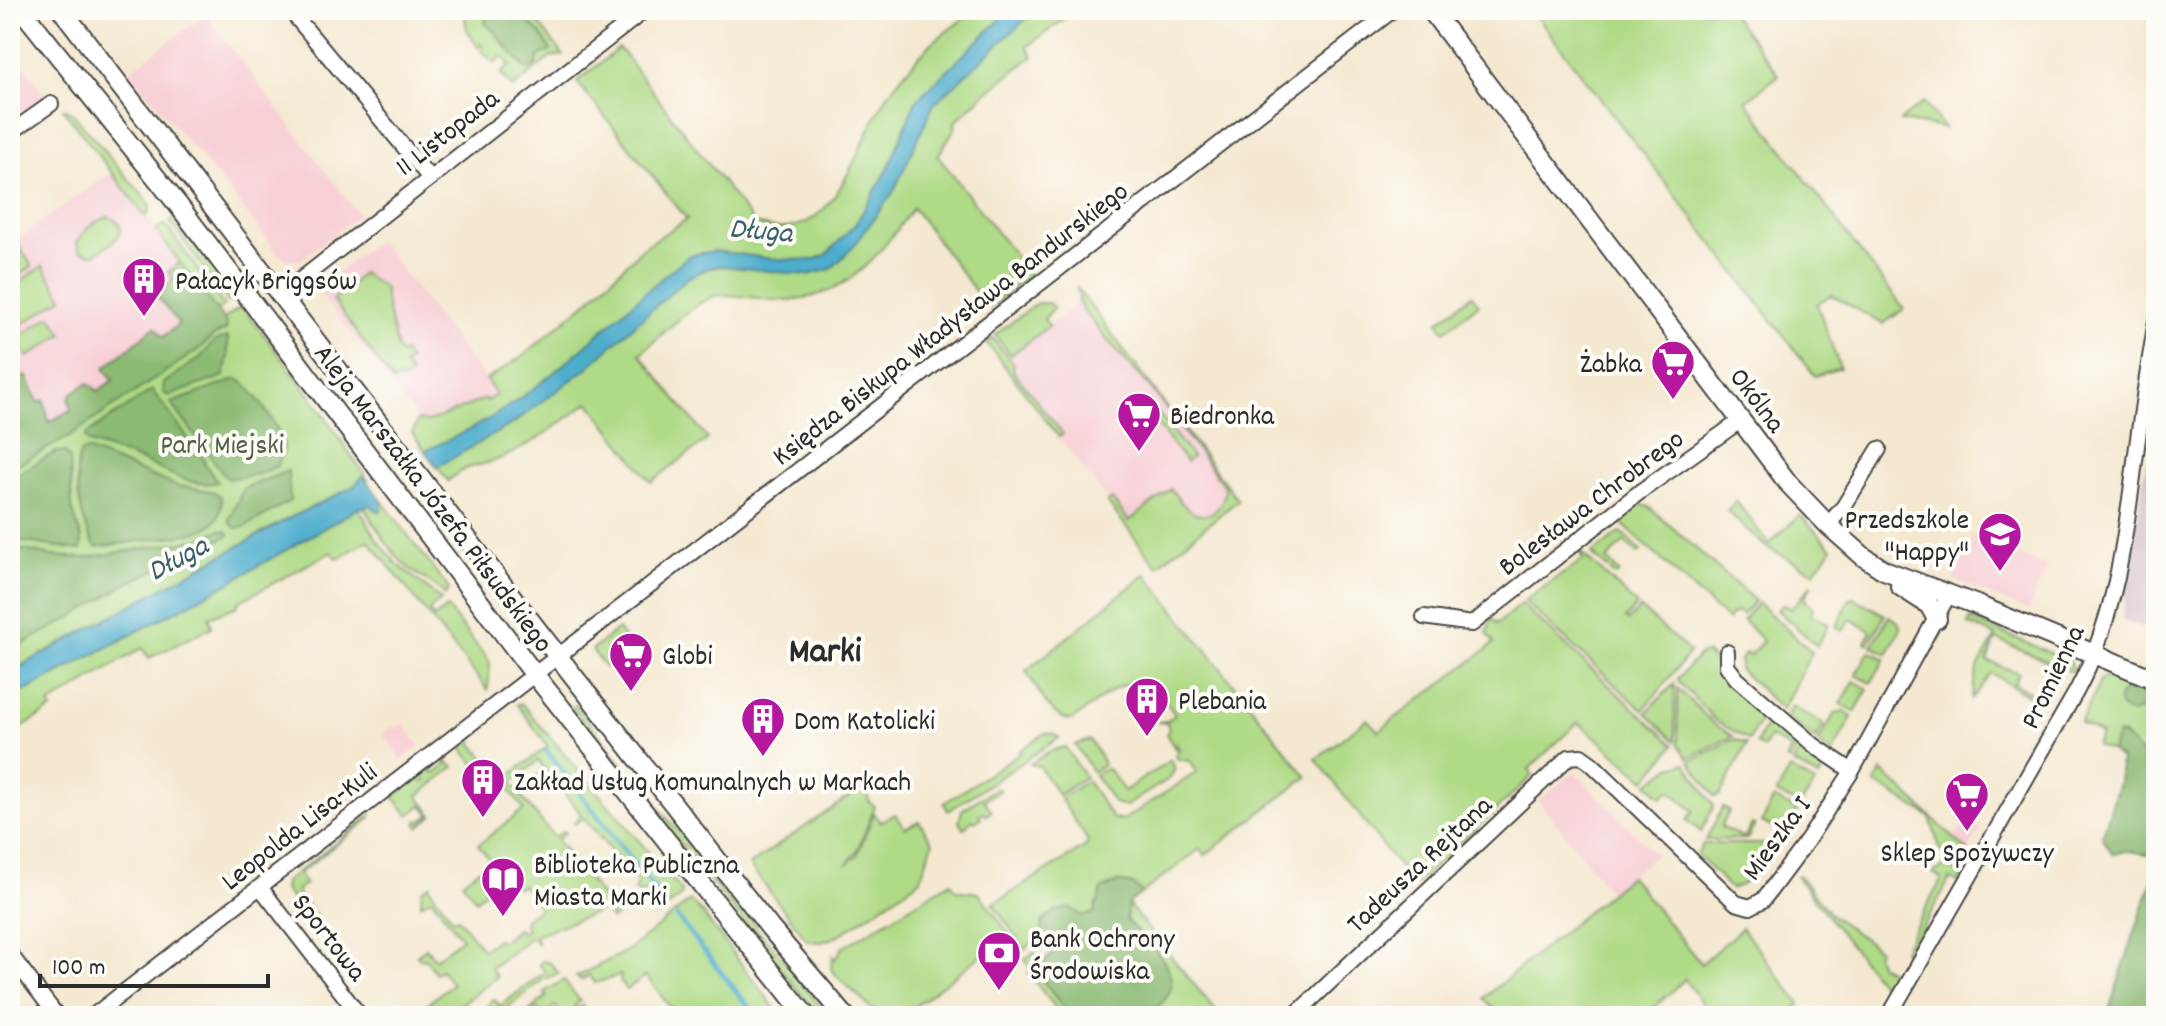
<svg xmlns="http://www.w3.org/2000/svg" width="2166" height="1026" font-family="Dekko,sans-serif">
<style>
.built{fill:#f7cfd5}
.industrial{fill:#d2bdc8}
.green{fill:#afda86;stroke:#6d8258;stroke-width:2}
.forest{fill:#8bba73;stroke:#5b724f;stroke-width:2}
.water{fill:#4eadcd;stroke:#3c6c7c;stroke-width:2}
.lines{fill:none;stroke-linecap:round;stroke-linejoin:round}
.stream{stroke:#4eadcd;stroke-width:5}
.street-casing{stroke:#494744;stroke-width:18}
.secondary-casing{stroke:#494744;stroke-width:22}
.street{stroke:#fff;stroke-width:14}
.secondary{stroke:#fff;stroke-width:18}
.labels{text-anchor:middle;stroke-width:8;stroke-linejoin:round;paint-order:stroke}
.street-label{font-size:28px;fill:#2b2b2b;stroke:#fdfcf7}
.poi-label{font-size:28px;fill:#2b2b2b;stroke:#fdfcf7;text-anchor:start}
.park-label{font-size:28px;fill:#536046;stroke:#fdfcf7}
.water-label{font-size:30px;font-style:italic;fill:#395f6c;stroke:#fdfcf7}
.district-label{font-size:36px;font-weight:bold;fill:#2b2b2b;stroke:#fdfcf7}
</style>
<rect width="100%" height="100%" fill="#fdfcf7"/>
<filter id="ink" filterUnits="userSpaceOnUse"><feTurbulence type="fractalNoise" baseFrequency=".0125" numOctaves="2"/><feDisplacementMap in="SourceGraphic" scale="16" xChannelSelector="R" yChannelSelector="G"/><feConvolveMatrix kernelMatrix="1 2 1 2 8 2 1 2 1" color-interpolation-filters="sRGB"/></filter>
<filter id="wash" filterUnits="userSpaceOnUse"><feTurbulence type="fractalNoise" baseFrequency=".006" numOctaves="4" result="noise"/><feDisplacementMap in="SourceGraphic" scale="32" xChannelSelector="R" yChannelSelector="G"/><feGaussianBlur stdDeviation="1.8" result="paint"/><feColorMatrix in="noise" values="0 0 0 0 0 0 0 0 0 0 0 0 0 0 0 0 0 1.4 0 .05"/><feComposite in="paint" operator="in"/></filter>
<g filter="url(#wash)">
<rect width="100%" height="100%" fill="#f4e8d0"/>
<path class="built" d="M205,14L359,215L300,260L285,259L279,255L237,200L129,72Z
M10,46L51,104L10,133Z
M112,172L224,321L47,444L10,392V244Z
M378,240L497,394L487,402L484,399L428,422L418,420L317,289Z
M1084,298L1238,500L1157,566L1002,362Z
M1973,535L2047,567L2028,611L1953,579Z
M403,724L420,746L401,760L383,733L394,726L396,729Z
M1575,772L1656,855L1610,892L1538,800Z
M1968,819L1981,829L1968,851L1954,837Z"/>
<path class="industrial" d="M2156,456V633L2122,619L2146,463Z"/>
<path class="green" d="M464,10H528L563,55L551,57L513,88L501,74L510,65L502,56L495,63L481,51L484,47L481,44L478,47L467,30Z
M975,10H1076L1027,47L1033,56L983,95L954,123L956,126L938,156L1030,275L988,308L913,208C875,260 843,304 773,300C759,299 723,292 712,297C693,304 657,339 640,354L708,439L651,482L589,402C561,422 532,446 499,459C477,468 469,462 448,481L412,433L418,420L428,422L485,399L487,401L496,395L486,380L523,356L589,300L644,247L687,219L577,82L619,48L754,223C839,254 854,140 891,90C902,76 914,61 927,48C940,34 960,23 975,10Z
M1532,10H1729L1779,75L1746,101L1904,309L1883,324L1831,295L1817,304L1840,368L1815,376Z
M1924,102L1944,128L1900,121Z
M63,109H67L74,115L149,203L150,210L146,217Z
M109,217L119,223L121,231L113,242L93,255L80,251L77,243C83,230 95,220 109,217Z
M175,218L235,298L228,302L170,222Z
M165,224L224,306L216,311L156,230Z
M20,248L32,266L10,282V255Z
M43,266L63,298L10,332V288Z
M363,273L385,289V299L397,349L401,354L404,352L409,360L404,365L411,374L402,381L399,378L393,382L333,300Z
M1076,287L1238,500L1157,566L1107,502L1112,499L1129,521L1171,489C1176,496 1181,504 1189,510C1207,523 1226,508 1225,487L1150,387L1108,341L1078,303L1079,297Z
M1472,295L1479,304L1445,331L1438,322Z
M1037,303H1048L1054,308L1044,319L1049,326L1011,355L995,335Z
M238,309H244L316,403L368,480L366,482L363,477L353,487L284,521L10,672V392L47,444Z
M51,316L63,334L28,357L16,339Z
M992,338L1014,364L1013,371L1063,434L1059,437L986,342Z
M1149,401L1192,457L1186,462L1143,406Z
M382,501L449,589L445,595C434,582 417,577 404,564C388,548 375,525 364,507L370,505L376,508L381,506Z
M1736,501L1769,544L1800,515L1832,548L1814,572L1766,547L1727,511Z
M1639,504L1649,507L1755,601L1742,615L1737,611L1733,615L1730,614L1728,621L1618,520Z
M359,508L376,538L395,562L441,600L429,611L434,618L447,608L490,662L488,690L368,540L338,559L331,552L238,602V606L209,617L212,627L149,658L142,648L49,705L52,709L23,727L14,715L10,716V699L232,581Z
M1621,532L1641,551L1638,554L1624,542L1607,560L1620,573L1616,576L1592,554Z
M1578,550L1637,605L1625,619L1628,621L1640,608L1690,652C1673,672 1660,691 1643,710L1524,601L1583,560Z
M1146,574L1307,777L1205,855L1200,849L1142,893L1133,885L1096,903L1095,913L1043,922L1042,935L1025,949L993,904L1086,846L1088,841L1060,798L1087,781L1113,819L1123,820L1197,772L1190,761L1178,759L1175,754L1180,750L1176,744V750L1166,734L1169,730L1167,723L1157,722L1167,721L1175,715L1152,681C1124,674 1094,705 1072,720C1051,721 1037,687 1026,671Z
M1812,584L1804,599L1813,607L1811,614L1829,624L1817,646L1777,610L1783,605L1791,609Z
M1854,598L1885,615L1868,644L1865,642L1871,631L1850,619L1843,631L1836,627L1850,599Z
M1758,603L1812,652L1782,710L1739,669L1740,660L1746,653L1749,656L1763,641L1743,620Z
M1521,604L1674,745L1646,780L1578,722L1529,769L1533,775L1414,886L1316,759L1367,719L1378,731L1486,650L1494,643L1487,633L1491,618L1497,624Z
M1889,616L1898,622L1901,628L1887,654L1872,646Z
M1970,619L2070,661L2075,673L1996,639L1987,661L2019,673L2014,683L2040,698L2039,702L1991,673L1971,700L1977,669L1996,636L1968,624Z
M618,629L631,647L605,667L592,650Z
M1869,651L1885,659L1871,683L1856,675Z
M1706,653L1766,711L1749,740L1716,721L1678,681V678L1699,655Z
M2108,677L2156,696V757C2138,758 2135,745 2123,734L2111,751L2096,746L2101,734L2080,723L2101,679Z
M1854,681L1868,689L1855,712L1841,704Z
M1674,684L1675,741L1646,713Z
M1677,688L1714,724L1733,736L1688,758L1678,744Z
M521,703L682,891V895L658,914L653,908L656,905L645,891L639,893L634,890L639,885L584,818L574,824L581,814L548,773L538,779L537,776L545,769L538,761L511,783L518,791L526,785L528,787L520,795L554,837L564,831L565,833L557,840L611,908L619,902L622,903L620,914L611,919L606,909L535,935L538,944L531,937L491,968L497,977L446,1016H412L452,984L441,970L436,973L425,958L421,960L417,955L426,948L435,959L462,938L431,898L421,904L422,890L430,885L429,887L453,919L458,918L483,950L497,939L503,941L518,928L522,933L527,929L524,925L525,919L540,908L522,885L518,888L511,883L503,894L498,888L507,881L478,845L524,809L502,781L483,774L464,751L462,744L477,733L473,737V744L503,781L548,746L517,704Z
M576,705C658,810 746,911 828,1016H819L572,708Z
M1792,706L1824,725L1816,740L1786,717Z
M1842,711L1852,717L1832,754L1818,743L1835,713L1839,714Z
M1771,716L1801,740L1790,761L1786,759L1791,749L1770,737L1763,748L1756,744Z
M1045,733L1054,734L1059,738L948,811L944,803L1020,753L1019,751Z
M1734,739L1747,744L1720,795L1715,797L1690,761Z
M1090,740L1103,761V765L1093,772L1075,745Z
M1804,742L1827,761L1819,778L1793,763Z
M1065,747L1085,777L1058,795L1039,766L1030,764L1050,751Z
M443,759L454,767L418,796L433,815L419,827L416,823L418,820L420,822L430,815L422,805L409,815L393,797L419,778L424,783L427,781L422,775L430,769L434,774L446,765Z
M1171,760L1175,769L1170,778L1126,806L1114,803L1095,775L1105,769L1109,770L1124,791Z
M1686,763L1714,806L1701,832L1687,820L1694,811L1669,790L1662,797L1648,784L1671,767Z
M1790,769L1815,783L1800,806L1777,793Z
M1882,771L1968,851L1962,862L1940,850L1930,817L1875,783Z
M865,786L869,802L875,807L856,853L846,865L857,856L874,813L881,822L895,814L905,828L919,821L933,843L920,880L838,936L822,942L808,941L749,865Z
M996,788L1000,790L984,800L992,811L986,815L984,812L979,815L981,818L975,822L972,820L964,829L959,822L962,810Z
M1774,798L1797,811L1782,833L1762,822Z
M1723,807L1729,811L1721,827L1744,838L1752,824L1755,825L1747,839L1706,840Z
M371,815L370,819L298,874L305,884L296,891L319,920L316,923L297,899L293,901L284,890L285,882Z
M1703,844H1774L1743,884L1731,889L1697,855Z
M1944,866L1957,871L1961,878L1959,883L1950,879L1908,953L1903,950L1942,879L1933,873Z
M480,868L485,871L493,883L476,900L462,882Z
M1799,875L1831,915L1878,949L1876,955L1880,965L1903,978L1882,1016H1876L1889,994L1797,877Z
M1630,876L1701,964L1742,928L1800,1004L1786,1016H1711L1685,979L1645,1016H1499L1484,998Z
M951,882L956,890L979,893L1009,934L902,1016H877C862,996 846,988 831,969L833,956L835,960L842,948Z
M690,901L701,912L781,1016H677L646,976L626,990L620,981L621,975L595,983L589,975L582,980L576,977L627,951Z
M1128,904L1220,1016H1147L1164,1000L1126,920Z
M1034,952L1040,962L1033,968L1070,1016H1062L1028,973L1031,970L1025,959Z
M543,961L550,963L559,973L544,979L497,1016H492L488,1008L491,1000L494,999L500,1006L545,972L539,964Z
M564,980L580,1001L574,1006L577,1009L582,1005L591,1016H563L555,1006L544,1015L537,1008L528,1014L527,1013L547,996L544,992Z"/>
<path class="forest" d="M492,10H508L510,16C529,19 544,34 551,51L540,55L535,67L528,70C510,55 501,35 484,23Z
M180,262L227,324L226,330L213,336L198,350L65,439L10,469V386L26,375L38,402L44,400L49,422L71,410L69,399L72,393L88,383L98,391L113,380L104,368L155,327L163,337L179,324L155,294L173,279L168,272Z
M228,337V356L224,376L169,396L163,393L164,383L202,356L214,341Z
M237,379C249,382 283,433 284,447C284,454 279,460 277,466L259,474L227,479L171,403Z
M152,390L205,461L203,462L218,482C192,489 162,469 142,461C128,455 106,449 90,443L85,439L87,434Z
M87,450L182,488L183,486L215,492L221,497C223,520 211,529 190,534L96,547C82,531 71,470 81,452Z
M56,452H65L70,459L72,508L82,539L81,550L10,540V478Z
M288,471L290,501L244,527L236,528L231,524L229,519L244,488Z
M220,530L227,531L229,535L128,583L78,614L10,651V547L52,556L84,558L199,539Z
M2119 701a12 12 0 1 1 24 0a12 12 0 1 1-24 0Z
M2118,734C2137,738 2133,758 2156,757V986L2148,990L2156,1002V1016H2107L2155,871L2154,855L2128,851L2112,853L2102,837L2119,782L2121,759L2111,751Z
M1118,882L1133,885L1142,893L1128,904L1126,920C1141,937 1174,961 1171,987C1169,999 1155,1009 1147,1016H1070L1033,968L1054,953L1042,935V922L1055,911L1071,908L1083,916L1094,913L1102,889Z"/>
<path class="water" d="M1010,10H1036L934,104L894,191L854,246L831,269L808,275L722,266L709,268L687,278L586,369L514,423L437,467L425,451C450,439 478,427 501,411C570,367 625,305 690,255L715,251L774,259L813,260L826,255L856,223L888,169L916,100Z
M363,476L382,501V509L379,512L370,505L359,508L232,581L10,699V672L284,521L353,487Z"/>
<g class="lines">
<path class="stream" d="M547,751L665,903
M677,917L756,1016"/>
</g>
</g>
<g filter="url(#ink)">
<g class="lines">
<g class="street-casing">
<path id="street" d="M290,10L429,177
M10,133L51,104
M281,295L645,10
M1828,525L1844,506L1879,449
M1424,617L1472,624L1641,491L1740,421
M1727,652V666L1737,679L1815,746L1852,771
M260,887L360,1016
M10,954L57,1016
M93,1016L1393,10
M1294,1016L1569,757L1581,756L1592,764L1736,903L1750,907L1763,900L1807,841L1852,771L1949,594
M1889,1016L2076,692C2115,620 2125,541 2135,461C2141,414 2148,368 2156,321"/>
</g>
<g class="secondary-casing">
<path id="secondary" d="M22,10L179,206L535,675L806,1016
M62,10L532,623L771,929L845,1016
M1431,10L1788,483L1828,525L1864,557L1884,570L1977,605L2156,680
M1900,586L1929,605L1937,619"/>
</g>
<use href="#street" class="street"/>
<use href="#secondary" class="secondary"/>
</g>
</g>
<defs>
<g id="building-pin" transform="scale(2.3)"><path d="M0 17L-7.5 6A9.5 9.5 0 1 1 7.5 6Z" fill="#b5179e" stroke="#fdfcf7"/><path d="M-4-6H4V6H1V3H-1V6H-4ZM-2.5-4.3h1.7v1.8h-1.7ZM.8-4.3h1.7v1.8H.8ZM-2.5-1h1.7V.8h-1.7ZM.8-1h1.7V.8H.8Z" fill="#fff"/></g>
<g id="supermarket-pin" transform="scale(2.3)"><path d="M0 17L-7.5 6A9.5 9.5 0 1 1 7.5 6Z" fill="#b5179e" stroke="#fdfcf7"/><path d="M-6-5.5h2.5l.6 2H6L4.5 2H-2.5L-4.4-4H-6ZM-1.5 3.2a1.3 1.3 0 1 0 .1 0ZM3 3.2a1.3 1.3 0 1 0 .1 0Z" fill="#fff"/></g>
<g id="school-pin" transform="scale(2.3)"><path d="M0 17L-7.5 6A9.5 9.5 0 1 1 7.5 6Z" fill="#b5179e" stroke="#fdfcf7"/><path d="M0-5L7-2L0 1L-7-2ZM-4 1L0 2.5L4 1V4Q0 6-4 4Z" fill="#fff"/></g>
<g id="library-pin" transform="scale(2.3)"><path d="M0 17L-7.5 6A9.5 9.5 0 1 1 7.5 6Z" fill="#b5179e" stroke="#fdfcf7"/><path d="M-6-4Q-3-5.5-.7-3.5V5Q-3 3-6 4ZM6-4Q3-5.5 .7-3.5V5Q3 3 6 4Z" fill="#fff"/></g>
<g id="bank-pin" transform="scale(2.3)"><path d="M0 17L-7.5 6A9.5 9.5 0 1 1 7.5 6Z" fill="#b5179e" stroke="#fdfcf7"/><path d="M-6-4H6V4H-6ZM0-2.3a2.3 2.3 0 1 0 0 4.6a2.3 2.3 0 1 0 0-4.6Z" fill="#fff"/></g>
</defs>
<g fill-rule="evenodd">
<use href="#building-pin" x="144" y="279"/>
<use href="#supermarket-pin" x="1673" y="362"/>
<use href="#supermarket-pin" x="1139" y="414"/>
<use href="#school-pin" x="2000" y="534"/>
<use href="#supermarket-pin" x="631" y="654"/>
<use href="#building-pin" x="1147" y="699"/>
<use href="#building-pin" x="763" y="719"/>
<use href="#building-pin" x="483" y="780"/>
<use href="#supermarket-pin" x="1967" y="794"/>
<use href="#library-pin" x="503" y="879"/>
<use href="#bank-pin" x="999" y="953"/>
</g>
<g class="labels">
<g class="street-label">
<text transform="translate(446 131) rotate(-38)" y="10">11 Listopada</text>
<text transform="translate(949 322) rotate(-38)" y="10">Księdza Biskupa Władysława Bandurskiego</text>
<text transform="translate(1759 399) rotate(53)" y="10">Okólna</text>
<text transform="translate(435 497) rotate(53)" y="10">Aleja Marszałka Józefa Piłsudskiego</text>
<text transform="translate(1590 501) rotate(-37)" y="10">Bolesława Chrobrego</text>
<text transform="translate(2051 676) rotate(-64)" y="10">Promienna</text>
<text transform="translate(298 825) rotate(-38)" y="10">Leopolda Lisa-Kuli</text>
<text transform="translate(1775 837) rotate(-54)" y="10">Mieszka I</text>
<text transform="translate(1418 863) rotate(-43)" y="10">Tadeusza Rejtana</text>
<text transform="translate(331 936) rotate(52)" y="10">Sportowa</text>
</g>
<g class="poi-label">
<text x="175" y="289">Pałacyk Briggsów</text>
<text x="1642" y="372" text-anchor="end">Żabka</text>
<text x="1170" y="424">Biedronka</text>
<text x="1969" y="528" text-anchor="end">Przedszkole<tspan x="1969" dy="32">"Happy"</tspan></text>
<text x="662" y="664">Globi</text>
<text x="1178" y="709">Plebania</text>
<text x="794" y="729">Dom Katolicki</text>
<text x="514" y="790">Zakład Usług Komunalnych w Markach</text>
<text x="1967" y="861" text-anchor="middle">Sklep Spożywczy</text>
<text x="534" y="873">Biblioteka Publiczna<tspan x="534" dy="32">Miasta Marki</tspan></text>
<text x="1030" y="947">Bank Ochrony<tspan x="1030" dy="32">Środowiska</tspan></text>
</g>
<g class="park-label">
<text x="222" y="453">Park Miejski</text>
</g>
<g class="water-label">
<text transform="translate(761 229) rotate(5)" y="10">Długa</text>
<text transform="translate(177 557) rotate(-28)" y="10">Długa</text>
</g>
<g class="district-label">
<text x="825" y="661">Marki</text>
</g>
</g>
<rect width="2166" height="1026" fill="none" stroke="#fdfcf7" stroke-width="40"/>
<path d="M40 974v12h228v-12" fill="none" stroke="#2b2b2b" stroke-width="4"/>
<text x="52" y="974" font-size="24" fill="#2b2b2b" stroke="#fdfcf7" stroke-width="6" paint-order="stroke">100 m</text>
</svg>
